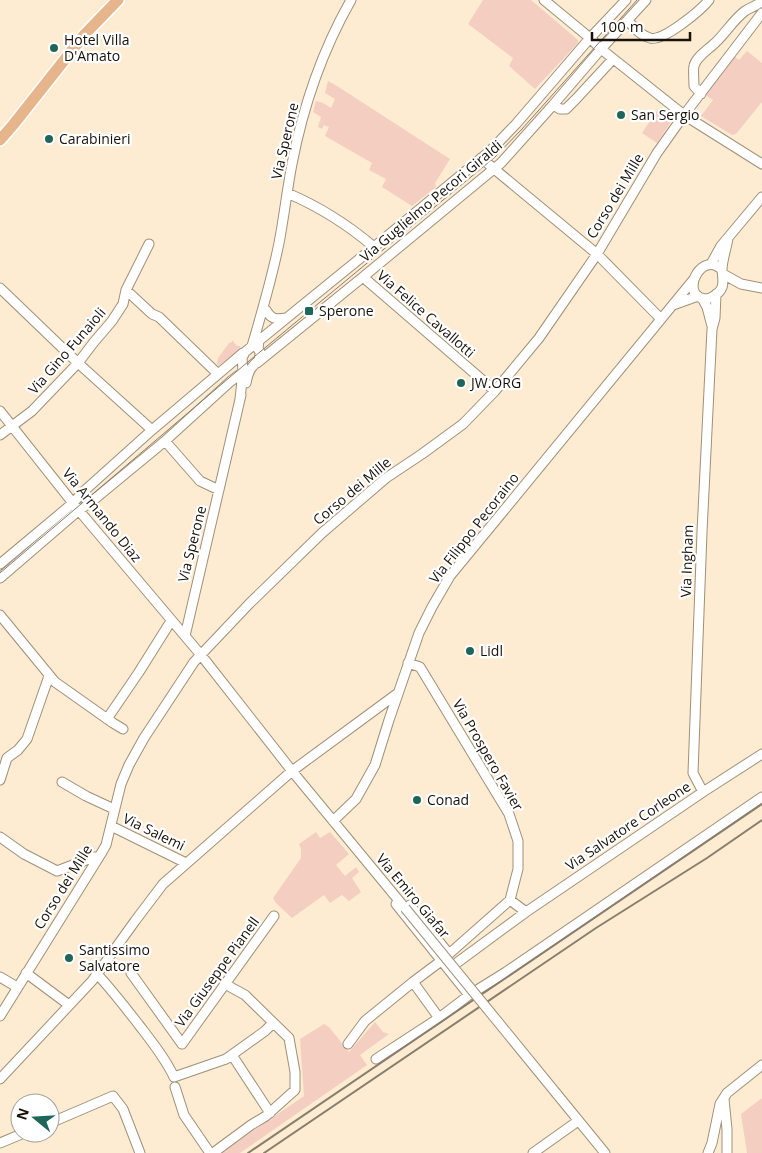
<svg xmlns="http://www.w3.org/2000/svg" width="762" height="1153" font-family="'Open Sans',sans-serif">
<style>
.green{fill:#f5cec2}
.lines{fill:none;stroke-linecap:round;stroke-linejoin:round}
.minor-casing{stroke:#a09078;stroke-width:11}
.major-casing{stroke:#fff;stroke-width:14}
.minor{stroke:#fff;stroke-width:9}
.major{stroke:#e6b58c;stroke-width:11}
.tram{stroke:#897d6c;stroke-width:1}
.rail{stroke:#897d6c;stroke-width:2}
.minor-bridge-casing{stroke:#a09078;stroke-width:11;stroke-linecap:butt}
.minor-bridge{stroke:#fff;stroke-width:9}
.poi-dot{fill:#1f665a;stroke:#fff;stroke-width:2}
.labels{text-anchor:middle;stroke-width:4.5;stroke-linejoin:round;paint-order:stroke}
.poi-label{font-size:14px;fill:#181209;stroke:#fff;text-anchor:start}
.street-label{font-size:14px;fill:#181209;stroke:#fff}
</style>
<rect width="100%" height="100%" fill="#fdecd2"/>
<path class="green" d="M483,0H531L578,40V43L535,89L509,66L513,58L468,24Z
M747,51L762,63V102L736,134L732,135L701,116L713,100L704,94L734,56L739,60Z
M328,81L337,86L450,159L435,183L436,187L412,206L382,187L386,179L369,170L372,163L325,136L329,127L324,125L322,129L318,127L321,117L313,112L316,101L323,103L331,108L335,99L325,93Z
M658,109L673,119L657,143L642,133Z
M232,340L237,346H240L241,349L219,365H217L218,358L229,343L232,342Z
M316,832L320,838L330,832L349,854L336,865L345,876L356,867L359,872L352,878L361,892L349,901L342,895L330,903L324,895L292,918L276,903L273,898L301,858V849L299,844Z
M375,1022L383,1032L389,1034L360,1055L367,1065L240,1153H221L304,1096L300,1039L324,1024L329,1027L349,1052Z
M762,1098V1153H747L741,1114Z"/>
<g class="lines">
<g class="minor-casing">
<path id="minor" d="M544,0L590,38L601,49L684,115L762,164
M628,21C634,27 641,36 650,38C663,42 701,10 709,0
M701,94L694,86C694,81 693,69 694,66C696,57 709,49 715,43C726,33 733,20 745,11C751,7 757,6 762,1
M553,105L560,109H566L576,99L613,59
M481,158L597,254L661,319
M287,193C318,206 348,225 374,247
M711,264L721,246L762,197
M722,270C703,250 681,290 701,298C705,299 709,299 712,297C726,290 723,281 722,270C722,260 727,247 728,238
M723,274L741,284L762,288
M363,277L495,391
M0,288L78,363L152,430
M126,290L152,314L159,317L218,374
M702,298L707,307L712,326
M673,305L698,296
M266,310C271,319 276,320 286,318
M252,346C262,312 272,278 279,243C284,217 287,190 292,164C303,107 322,51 351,0
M257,363L363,277L501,163L553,105L601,49L646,0
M246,383C247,378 249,370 253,366C258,360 260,362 260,352L258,349L259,339
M240,399L243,371L242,358L245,352L374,247L490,151L516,124L590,38L626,0
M0,411L76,507L201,655L292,771L405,908
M0,435L32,411L78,363L94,342L112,321L123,304L126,290L149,244
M165,441L200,481L219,490
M0,564L73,503L83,492L152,430L243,353
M0,578L79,510L91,502L165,441L231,381L246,370
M0,615L55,682L113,723L123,729
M185,636L241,395
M408,663L420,667L509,814L518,841V869L510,900L441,961L413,982
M107,719L139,672L171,621
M0,780L7,758L18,750L27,739L49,676
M62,782L86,796L114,809
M703,792L693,773L702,532L712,329L715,318L716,294
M333,821L356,799L375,765L389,720L419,633L432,607L450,576L694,279
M111,826L186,863
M0,837L24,854L57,871L94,857H99
M510,900L526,912
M396,904L469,995
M410,905L449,954
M458,962L526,912L703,792L762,754
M26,973L69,1005
M131,973L182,1044L274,916
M97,974C112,990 125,1007 139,1025C152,1042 165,1058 174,1077L226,1059L265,1031L273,1023
M0,977L17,987
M0,1016L102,852L106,845L121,784L129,765L144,738L194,662L249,604L322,533L386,478L422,454L463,424L495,391L539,338L597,254L657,153L684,115L762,13
M348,1044L365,1021L413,982L439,1018L469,995L506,972L762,797
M232,1055L270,1113
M376,1059L439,1018
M0,1079L92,981L135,921L163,884L292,771L398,693
M175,1087L184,1115L210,1153
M556,1093L605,1153
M724,1099L727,1129V1153
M50,1123L113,1096L123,1109L140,1153
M0,1143L24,1133
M213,1153L251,1125L266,1116L295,1090V1072L289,1038L245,995L225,984
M533,1153L578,1121
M708,1153L712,1143L720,1104L727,1093L762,1065"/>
</g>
<g class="major-casing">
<path id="major" d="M0,140L13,125L85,34L118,0"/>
</g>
<use href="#minor" class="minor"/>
<use href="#major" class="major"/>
<path class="tram" d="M0,573L243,366L495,157L522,129L637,0"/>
<path class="rail" d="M248,1153L762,804
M264,1153L596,928L707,858L762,820"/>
<g class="minor-bridge-casing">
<path id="minor-bridge" d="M405,908L556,1093"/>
</g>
<use href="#minor-bridge" class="minor-bridge"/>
</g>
<g class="poi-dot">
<circle cx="54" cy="48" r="5"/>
<circle cx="621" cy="115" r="5"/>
<circle cx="49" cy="139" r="5"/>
<rect x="304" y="306" width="10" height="10" rx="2.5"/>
<circle cx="461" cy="383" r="5"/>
<circle cx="470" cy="651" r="5"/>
<circle cx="417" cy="800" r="5"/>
<circle cx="69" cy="958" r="5"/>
</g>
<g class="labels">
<g class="poi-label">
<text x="64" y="45">Hotel Villa<tspan x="64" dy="16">D'Amato</tspan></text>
<text x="631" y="120">San Sergio</text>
<text x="59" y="144">Carabinieri</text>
<text x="319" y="316">Sperone</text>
<text x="471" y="388">JW.ORG</text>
<text x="480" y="656">Lidl</text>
<text x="427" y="805">Conad</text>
<text x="79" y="955">Santissimo<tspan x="79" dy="16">Salvatore</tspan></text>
</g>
<g class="street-label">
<text transform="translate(285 141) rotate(-77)" y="5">Via Sperone</text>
<text transform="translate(615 196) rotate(-59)" y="5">Corso dei Mille</text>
<text transform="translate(431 201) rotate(-40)" y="5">Via Guglielmo Pecori Giraldi</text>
<text transform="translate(426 314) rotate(41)" y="5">Via Felice Cavallotti</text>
<text transform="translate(67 351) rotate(-49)" y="5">Via Gino Funaioli</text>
<text transform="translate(352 491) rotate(-40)" y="5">Corso dei Mille</text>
<text transform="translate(102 515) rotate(51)" y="5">Via Armando Diaz</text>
<text transform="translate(474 528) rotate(-52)" y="5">Via Filippo Pecoraino</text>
<text transform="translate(192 544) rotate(-76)" y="5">Via Sperone</text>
<text transform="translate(687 561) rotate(-88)" y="5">Via Ingham</text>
<text transform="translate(488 755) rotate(60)" y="5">Via Prospero Favier</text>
<text transform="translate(628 826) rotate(-34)" y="5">Via Salvatore Corleone</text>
<text transform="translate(154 832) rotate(26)" y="5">Via Salemi</text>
<text transform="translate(63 887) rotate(-58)" y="5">Corso dei Mille</text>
<text transform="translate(413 896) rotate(50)" y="5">Via Emiro Giafar</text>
<text transform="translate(217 972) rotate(-54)" y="5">Via Giuseppe Pianell</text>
</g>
</g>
<g transform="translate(35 1118) rotate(288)"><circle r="24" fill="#ffffff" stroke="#a3a09d"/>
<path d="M0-4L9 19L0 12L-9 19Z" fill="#1f665a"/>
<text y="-8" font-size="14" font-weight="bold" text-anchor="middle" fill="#181209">N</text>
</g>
<path d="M592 32v8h98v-8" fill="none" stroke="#181209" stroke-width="2.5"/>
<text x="600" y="32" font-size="15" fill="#181209" stroke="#ffffff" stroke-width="4" paint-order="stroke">100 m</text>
</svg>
